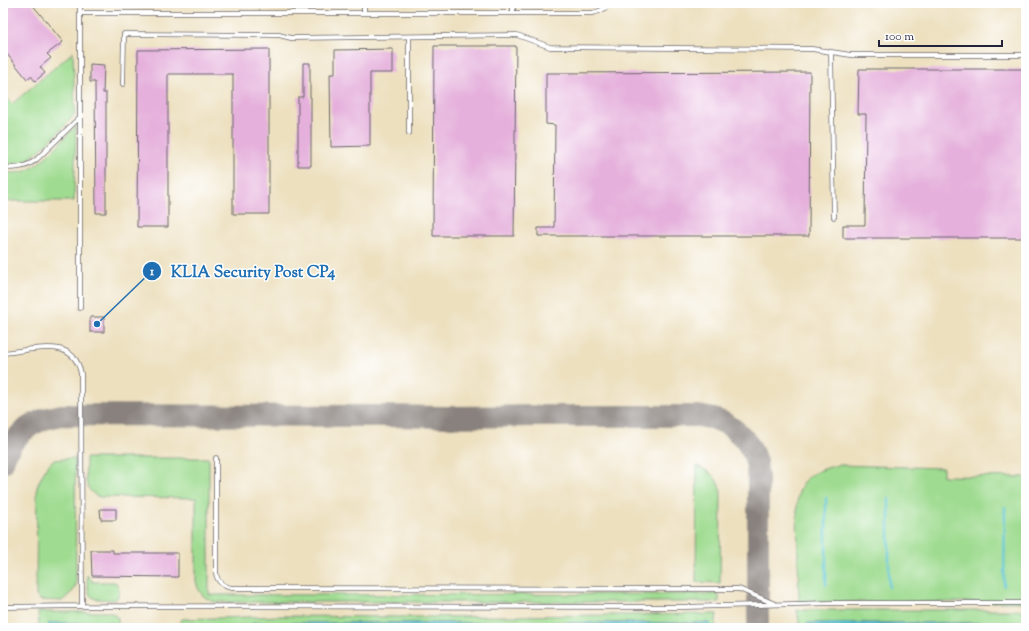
<svg xmlns="http://www.w3.org/2000/svg" width="1029" height="631" font-family="'Sorts Mill Goudy',serif">
<style>
.green{fill:#9fdb90;stroke:#607e66}
.water{fill:#5ac4d4;stroke:#3e7388}
.lines{fill:none;stroke-linecap:round;stroke-linejoin:round}
.stream{stroke:#5ac4d4;stroke-width:2.5}
.taxiway{stroke:#88817d;stroke-width:22}
.building{fill:#e5b0dc}
.lane-casing{stroke:#696469;stroke-width:5.5}
.lane{stroke:#fff;stroke-width:4}
.leader{fill:none;stroke:#1f6fb2;stroke-width:1.5}
.callout-dot{fill:#1f6fb2;stroke:#fff;stroke-width:1.5}
.mark-label{font-size:12px;text-anchor:middle;font-weight:bold;fill:#fff}
.callout-label{font-size:16px;text-anchor:middle;font-weight:bold;fill:#1f6fb2;stroke:#fff;stroke-width:3;stroke-linejoin:round;paint-order:stroke}
</style>
<rect width="100%" height="100%" fill="#fff"/>
<filter id="ink" filterUnits="userSpaceOnUse"><feTurbulence type="fractalNoise" baseFrequency=".025" numOctaves="2"/><feDisplacementMap in="SourceGraphic" scale="8" xChannelSelector="R" yChannelSelector="G"/><feConvolveMatrix kernelMatrix="1 2 1 2 8 2 1 2 1" color-interpolation-filters="sRGB"/></filter>
<filter id="wash" filterUnits="userSpaceOnUse"><feTurbulence type="fractalNoise" baseFrequency=".012" numOctaves="4" result="noise"/><feDisplacementMap in="SourceGraphic" scale="16" xChannelSelector="R" yChannelSelector="G"/><feGaussianBlur stdDeviation="0.9" result="paint"/><feColorMatrix in="noise" values="0 0 0 0 0 0 0 0 0 0 0 0 0 0 0 0 0 1.4 0 .05"/><feComposite in="paint" operator="in"/></filter>
<g filter="url(#wash)">
<rect width="100%" height="100%" fill="#ede0bf"/>
<path class="green" d="M73,52L75,110L74,115C67,124 35,157 25,161C18,164 11,164 3,164V93L12,104Z
M76,126L74,201H3V173C9,173 16,173 22,172C37,170 64,138 76,126Z
M75,458L76,585L73,591L62,601L40,600L36,596L37,487C41,477 45,468 53,460Z
M86,458H209V595L719,594V602H215C204,599 198,592 196,581V498L100,497C82,491 86,474 86,458Z
M838,465L943,468V476L1026,477V602H799L797,508C798,477 811,472 838,465Z
M697,466C711,472 716,476 721,491L720,583L696,582Z
M87,575L92,580V582H115C121,586 120,596 115,600C90,599 88,601 87,575Z
M797,610H1026V623H807V628H800Z
M38,612H108L112,613L118,618V628H39Z
M717,614L715,628H710V623H253V628H177L178,624L182,619L282,616L410,617Z"/>
<path class="water" d="M49,623H112L113,628H49Z
M253,623H710V628H253Z
M807,623H1026V628H807Z"/>
<g class="lines">
<path class="stream" d="M889,499V587
M826,585V498
M1004,586L1005,507"/>
<path class="taxiway" d="M3,462C8,444 23,428 40,421C46,418 54,417 61,415L380,416L448,417L543,416H698C704,417 709,418 714,419C734,425 751,442 756,462C757,467 757,473 758,478V628"/>
</g>
<g id="blocks">
<path class="building" d="M3,3H31L63,42L47,54L51,58L40,67L45,73L35,81L31,76L27,79L3,49Z
M434,46H516L514,236H433Z
M269,49V214H233V74H168V227H137L138,50Z
M393,49V73H370V146L331,147L330,74H335V50Z
M303,63H310V97H311V166H298V97H303Z
M90,64L104,65L103,93H106V213H96L95,82H90Z
M859,69H1026V238H843V225H865L866,114H858Z
M810,72L809,236H538V228H554L555,125L546,124V73Z
M90,317H104V332H90Z
M100,509H116V520H101Z
M91,550H113V553H178V577L92,576Z"/>
</g>
</g>
<g filter="url(#ink)">
<use href="#blocks" fill-opacity="0" stroke="#696469" stroke-width="1"/>
<g class="lines">
<g class="lane-casing">
<path id="lane" d="M80,3V308
M513,3V13
M80,13H592C599,12 605,9 611,3
M364,13V3
M409,37V133
M831,52L834,217
M123,84L124,34L279,35L291,38L517,35L550,47L812,49L851,55H1026
M3,168C16,168 26,168 37,159L80,117
M3,353C30,351 74,334 81,374L82,606
M216,458V573C217,582 224,587 232,588L739,589L775,604
M3,607L82,606L684,607L832,603H1026"/>
</g>
<use href="#lane" class="lane"/>
</g>
</g>
<path class="leader" d="M97 324L152 271"/>
<g class="callout-dot">
<circle cx="97" cy="324" r="4"/>
<circle cx="152" cy="271" r="10"/>
</g>
<g class="mark-label">
<text x="152" y="275">1</text>
</g>
<g class="callout-label">
<text x="253" y="277">KLIA Security Post CP4</text>
</g>
<rect width="1029" height="631" fill="none" stroke="#fff" stroke-width="16"/>
<path d="M879 40v6h123v-6" fill="none" stroke="#22223b" stroke-width="2"/>
<text x="885" y="40" font-size="12" fill="#22223b" stroke="#ffffff" stroke-width="3" paint-order="stroke">100 m</text>
</svg>
